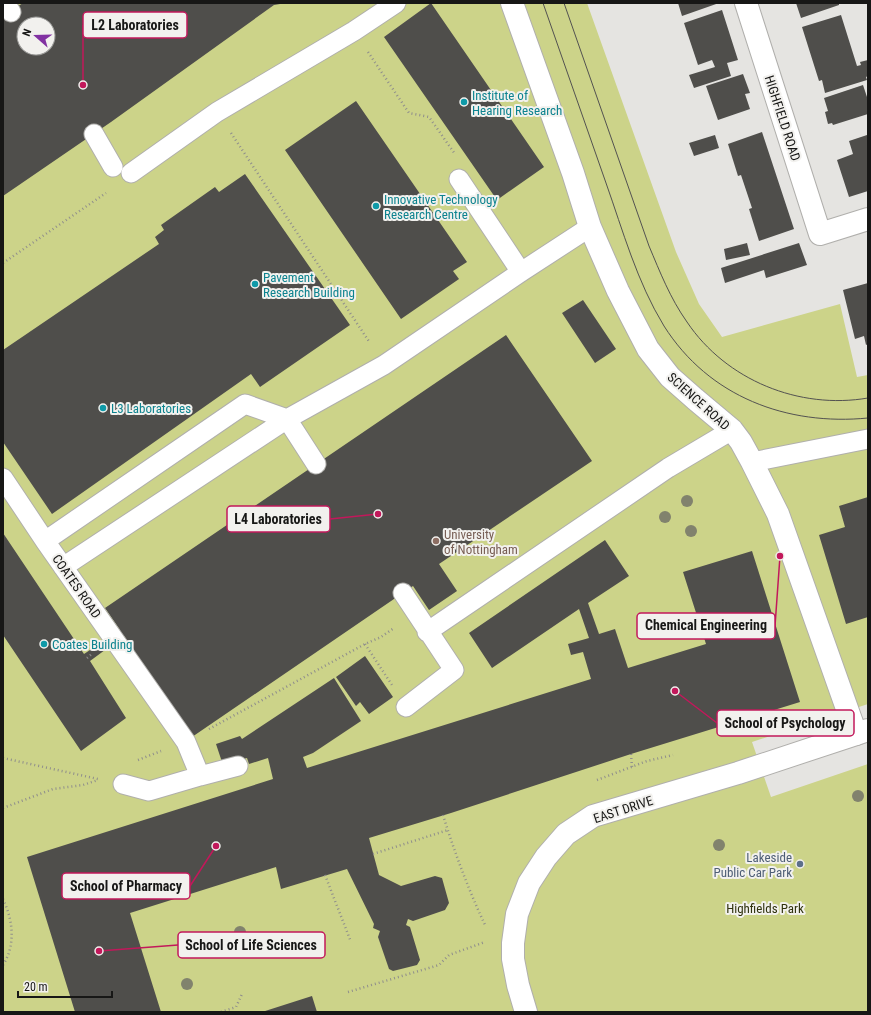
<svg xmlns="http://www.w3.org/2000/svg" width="871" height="1015" font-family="'Roboto Condensed',sans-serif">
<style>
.green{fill:#ccd389;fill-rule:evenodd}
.building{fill:#4f4e4b;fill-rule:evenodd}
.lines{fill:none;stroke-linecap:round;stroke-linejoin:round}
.lane-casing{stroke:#b0afac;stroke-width:21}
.street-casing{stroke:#b0afac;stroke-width:24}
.secondary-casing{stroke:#b0afac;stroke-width:24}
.path{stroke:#8f8e8c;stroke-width:2.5;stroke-dasharray:1 3;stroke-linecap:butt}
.lane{stroke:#fff;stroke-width:19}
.street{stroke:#fff;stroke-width:22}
.secondary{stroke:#fff;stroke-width:22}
.tram{stroke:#535251;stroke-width:1}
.tree{fill:#81826d}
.culture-dot{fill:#0f9aa8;stroke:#f2f1ee;stroke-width:1.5}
.education-dot{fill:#8d6e63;stroke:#f2f1ee;stroke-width:1.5}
.service-dot{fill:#5c6f8a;stroke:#f2f1ee;stroke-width:1.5}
.labels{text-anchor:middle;stroke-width:4;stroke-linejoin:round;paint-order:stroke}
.culture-label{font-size:13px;fill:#0d838f;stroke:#f2f1ee;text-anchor:start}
.street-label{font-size:13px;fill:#171716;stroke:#f2f1ee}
.education-label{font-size:13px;fill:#785e54;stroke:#f2f1ee;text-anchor:start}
.service-label{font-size:13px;fill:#4e5e75;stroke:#f2f1ee;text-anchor:end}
.park-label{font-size:13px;fill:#2f320e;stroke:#f2f1ee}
.leader{fill:none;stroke:#c2185b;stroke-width:1.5}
.callout-dot{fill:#c2185b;stroke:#f2f1ee;stroke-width:1.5}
.callout{fill:#f2f1ee;stroke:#c2185b;stroke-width:1.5}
.callout-label{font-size:14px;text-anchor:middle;font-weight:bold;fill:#171716}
</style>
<rect width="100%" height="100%" fill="#e5e4e1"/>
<path class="green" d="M3,3H587L676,252L699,304L722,337L840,304L857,377L868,375V704L752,742L771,797L868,764V1012H3ZM24,24H48V48H24Z"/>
<path class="building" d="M23,3H280V4L274,5L111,122L3,196V16ZM24,24H48V48H24Z
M431,3L544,167L497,200L384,37Z
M678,3H719L682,16Z
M796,3H839V5L801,18Z
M722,10L738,60L727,63L731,76L694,88L689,75L715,67L712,60L698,65L684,23Z
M841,15L857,66L861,65L860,62L868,60V76L866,77L867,80L825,93L822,80L819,81L802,27Z
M743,74L750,93L745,94L750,109L718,120L706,86Z
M863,85L867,97H868V114L833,125L832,123L828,124L825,112L828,111L824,98Z
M356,101L467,262L453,271L459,279L401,319L285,150Z
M762,132L794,229L759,241L749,209L752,208L741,175L738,176L728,144Z
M715,135L719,148L694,156L689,143Z
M867,135L868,191L849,197L837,160L853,154L849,141Z
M245,174L350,325L260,387L251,374L52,514L3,442V350L159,244L155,237L164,230L161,225L215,187L219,192Z
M747,243L750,255L726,260L724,249Z
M799,243L807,265L766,278L764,270L725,283L721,268Z
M868,283V344L866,345L864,336L855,339L843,290Z
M583,300L616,349L595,363L562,313Z
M506,335L592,461L439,564L457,591L429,610L413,586L192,737L124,636L90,661L126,718L81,751L3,635V533L84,654L120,630L105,608Z
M868,497V617L846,624L819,535L845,527L839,506Z
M605,540L629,576L588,603L599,634L615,629L628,668L706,644L683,572L752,551L800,702L631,754L451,813L369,838L379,875L401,886L435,876L442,878L449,903L445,910L413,921L408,919L406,925L410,927L420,960L417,965L393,971L389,969L378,937L380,931L373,928L374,924L347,869L281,889L276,867L130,913L161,1012H75L27,857L273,779L268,758L249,764L247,758L223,765L216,744L240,736L242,739L334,678L361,721L313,753L303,757L307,768L591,679L583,652L571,655L568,644L589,638L579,609L492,668L469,633Z
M365,656L393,697L369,714L360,702L356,706L336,677Z
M312,996L317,1012H262Z"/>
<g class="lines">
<g class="lane-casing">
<path id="lane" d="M5,3L11,12
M94,134L113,167
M131,173L217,112L354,31L396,3
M459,179L521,272
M752,462L868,439
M3,478L45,541L186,742L200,776
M45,541L245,404L287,419L316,464
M63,567L287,419L384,365L521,272L590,227
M403,593L454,670L406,707
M427,632L668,468L732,430
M123,784L149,791L200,776L238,766"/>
</g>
<g class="street-casing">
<path id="street" d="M512,3L573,173L590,227L618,291L648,349L670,377L695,399L732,430L741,442L752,462L778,514L856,734L738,773L593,816L566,834L546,857L529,883L517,914L513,943V959L518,985L526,1012
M746,3L820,234L868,219"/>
</g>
<g class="secondary-casing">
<path id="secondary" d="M856,734L868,730"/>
</g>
<path class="path" d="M368,52L409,113L429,117L455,154
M231,133L370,343
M3,263L106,193
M365,644L392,685
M87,658L93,653
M209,729L365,644L381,637L394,628
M631,754L632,767
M3,758L98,779
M138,760L161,751
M597,780L647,761L673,755
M3,808L53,789L83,785L98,780
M443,815C455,854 469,891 486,927
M373,854L448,830
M325,875L351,942
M3,899C13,920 16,945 3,965
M348,992L439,965L449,955L485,942
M221,1012L236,1007L242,994"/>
<use href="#lane" class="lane"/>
<use href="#street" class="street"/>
<use href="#secondary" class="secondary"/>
<path class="tram" d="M543,3C564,63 585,123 606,183C623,231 637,282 664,326C709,397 787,426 868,418
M564,3L649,246C660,272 670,298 687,322C726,380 799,410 868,398"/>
</g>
<g class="tree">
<circle cx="687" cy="501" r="6"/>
<circle cx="665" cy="517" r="6"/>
<circle cx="691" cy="531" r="6"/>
<circle cx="858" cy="796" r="6"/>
<circle cx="719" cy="845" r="6"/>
<circle cx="240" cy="932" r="6"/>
<circle cx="187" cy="984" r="6"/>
</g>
<g class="culture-dot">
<circle cx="464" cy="102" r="4"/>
<circle cx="376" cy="206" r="4"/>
<circle cx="255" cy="284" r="4"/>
<circle cx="103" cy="408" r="4"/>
<circle cx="44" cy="644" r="4"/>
</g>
<circle class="education-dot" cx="436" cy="541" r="4"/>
<circle class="service-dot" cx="800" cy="864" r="4"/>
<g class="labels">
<g class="culture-label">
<text x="472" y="100">Institute of<tspan x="472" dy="15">Hearing Research</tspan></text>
<text x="384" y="204">Innovative Technology<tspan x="384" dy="15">Research Centre</tspan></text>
<text x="263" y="282">Pavement<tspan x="263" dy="15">Research Building</tspan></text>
<text x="111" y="413">L3 Laboratories</text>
<text x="52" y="649">Coates Building</text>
</g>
<g class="street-label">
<text transform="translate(783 118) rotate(72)" y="5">HIGHFIELD ROAD</text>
<text transform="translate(699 401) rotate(42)" y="5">SCIENCE ROAD</text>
<text transform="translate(77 586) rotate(55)" y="5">COATES ROAD</text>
<text transform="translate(623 809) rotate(-18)" y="5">EAST DRIVE</text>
</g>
<g class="education-label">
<text x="444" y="539">University<tspan x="444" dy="15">of Nottingham</tspan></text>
</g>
<g class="service-label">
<text x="792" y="862">Lakeside<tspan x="792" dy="15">Public Car Park</tspan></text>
</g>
<g class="park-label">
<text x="765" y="913">Highfields Park</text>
</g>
</g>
<path class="leader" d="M83 85L83 25M378 514L330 519M780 556L775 626M675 691L717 723M216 846L190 886M99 951L178 945"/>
<g class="callout-dot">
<circle cx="83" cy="85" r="4"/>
<circle cx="378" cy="514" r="4"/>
<circle cx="780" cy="556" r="4"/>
<circle cx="675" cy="691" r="4"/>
<circle cx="216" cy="846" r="4"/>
<circle cx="99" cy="951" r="4"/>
</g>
<g class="callout">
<rect x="83" y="12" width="104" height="26" rx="4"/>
<rect x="227" y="506" width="103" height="26" rx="4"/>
<rect x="637" y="613" width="138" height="26" rx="4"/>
<rect x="717" y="710" width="137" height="26" rx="4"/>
<rect x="62" y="873" width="128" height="26" rx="4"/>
<rect x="178" y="932" width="147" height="26" rx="4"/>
</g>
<g class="callout-label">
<text x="135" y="30">L2 Laboratories</text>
<text x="278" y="524">L4 Laboratories</text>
<text x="706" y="630">Chemical Engineering</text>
<text x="785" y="728">School of Psychology</text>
<text x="126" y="891">School of Pharmacy</text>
<text x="251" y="950">School of Life Sciences</text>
</g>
<rect width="871" height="1015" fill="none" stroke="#171716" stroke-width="8"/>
<g transform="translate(36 36) rotate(290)"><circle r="19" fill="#f2f1ee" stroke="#9a9a98"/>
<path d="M0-3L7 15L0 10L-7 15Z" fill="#8232a2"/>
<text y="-6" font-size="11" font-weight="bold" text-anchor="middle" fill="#171716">N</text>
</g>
<path d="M18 991v6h94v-6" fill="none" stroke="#171716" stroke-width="2"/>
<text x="24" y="991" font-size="12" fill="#171716" stroke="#f2f1ee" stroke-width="3" paint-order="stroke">20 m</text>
</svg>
